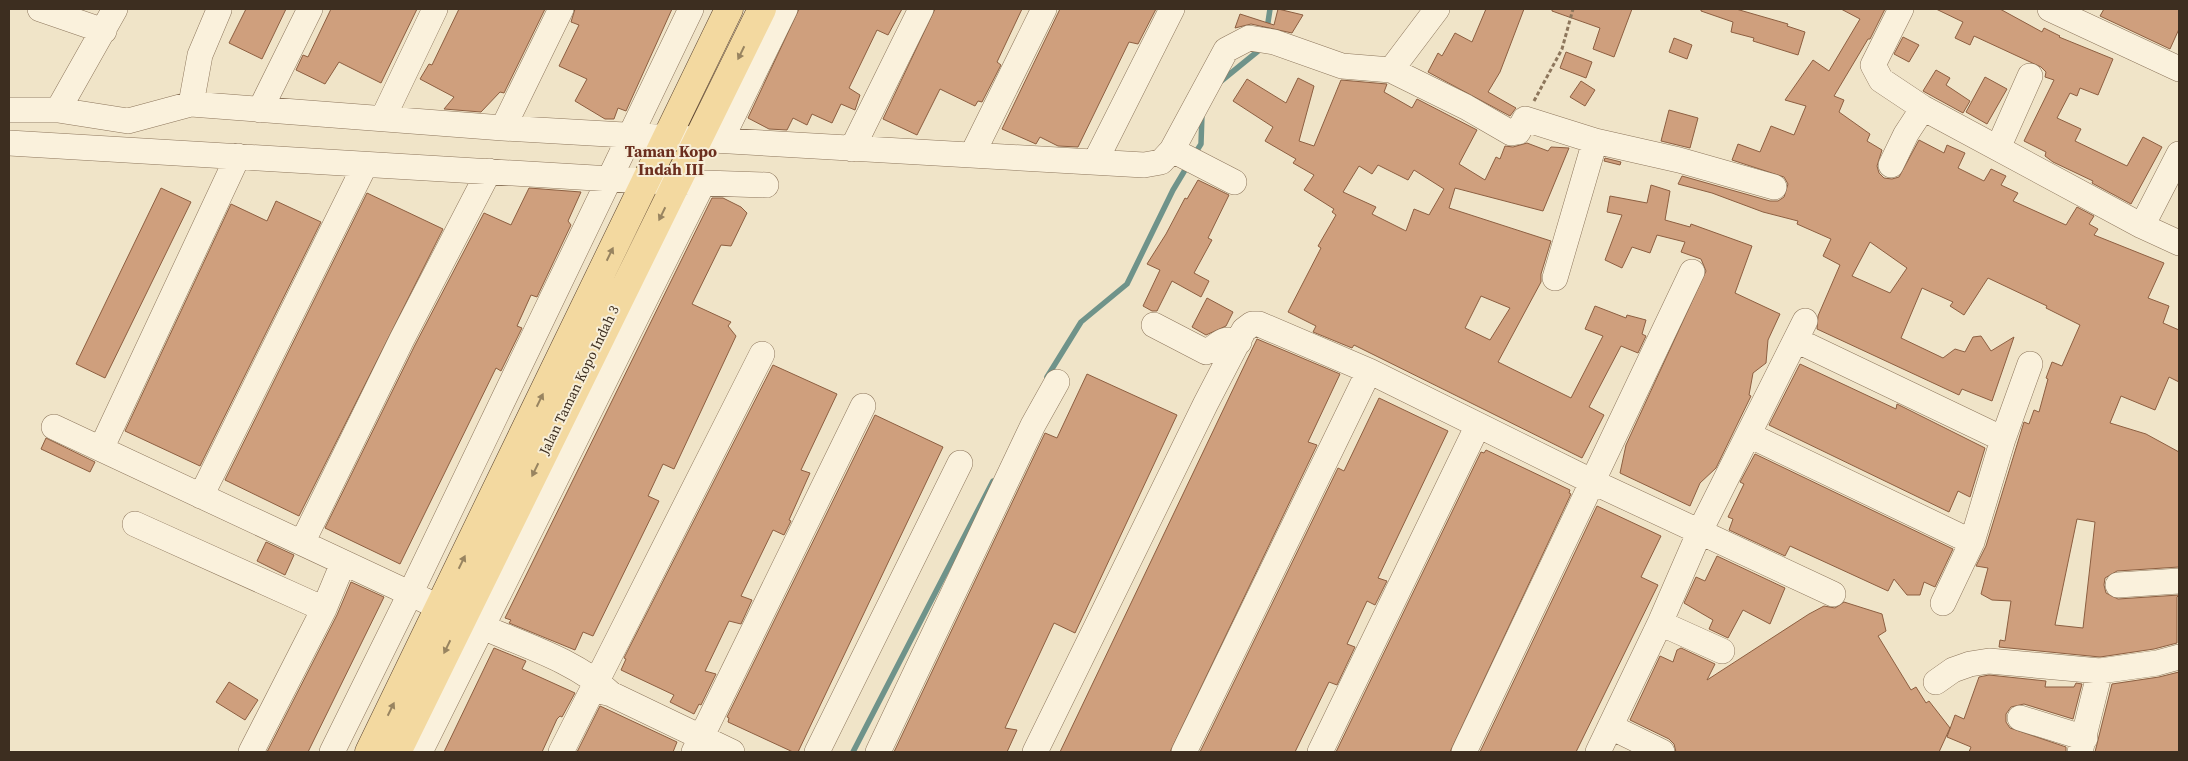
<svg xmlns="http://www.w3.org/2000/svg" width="2188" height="761" font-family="'Source Serif 4',serif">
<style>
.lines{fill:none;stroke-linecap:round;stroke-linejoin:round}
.stream{stroke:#6f938a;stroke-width:5.5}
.building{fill:#cf9f7d;stroke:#8d5f41;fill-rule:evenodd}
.minor-casing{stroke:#8d765c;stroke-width:26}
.major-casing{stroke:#5b4430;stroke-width:29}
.path{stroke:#8d765c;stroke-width:3;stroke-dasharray:4 2.5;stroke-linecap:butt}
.minor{stroke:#faf1dc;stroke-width:25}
.major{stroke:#f3d9a0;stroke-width:28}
.oneway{fill:#988460}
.labels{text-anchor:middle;stroke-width:4;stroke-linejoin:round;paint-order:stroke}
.street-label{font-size:14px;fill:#3d2e20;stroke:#f7eed8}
.quarter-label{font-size:16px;font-weight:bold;fill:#6b2e1e;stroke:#f7eed8}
</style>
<rect width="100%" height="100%" fill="#f0e4c8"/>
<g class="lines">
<path class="stream" d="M1267,29L1270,9
M1220,82L1263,47
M1194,155L1201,144L1202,114
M1047,377L1081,322L1127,284L1173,190L1188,165
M853,752L993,481"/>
</g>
<path class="building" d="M246,9H286L262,59L229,43Z
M331,9H417L381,83L339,62L325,84L296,70L303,55L308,57Z
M459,9H545L504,93L500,92L481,112L444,109L454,97L420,79L429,64L432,65Z
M575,9H672L626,111L618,108L614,119H605L575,101L587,79L559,66L579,25L571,22Z
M799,9H902L888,35L877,30L849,88L860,95L855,110L841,104L832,123L812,114L807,125L793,118L787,130L769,129L748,118Z
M935,9H1022L997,62L1001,65L982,102L978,101L975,106L940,89L917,135L883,119Z
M1060,9H1156L1138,44L1129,42L1078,147L1058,146L1040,137L1036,144L1002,129Z
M1278,9L1303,15L1292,33L1251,24L1235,28L1240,14L1274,25Z
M1486,9H1524L1500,72L1488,92L1516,108L1510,116L1428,72L1438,53L1442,56L1455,33L1472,42Z
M1552,9H1632L1614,57L1593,49L1600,28L1552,11Z
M1701,9H1736L1788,24L1787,26L1805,32L1798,55L1753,41L1754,38L1731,32L1733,22L1701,11Z
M1841,9H1885L1870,39H1868L1834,96L1844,100L1839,112L1870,134L1867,141L1882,150L1877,166L1879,173L1884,178L1892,179L1899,177L1919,140L1944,153L1947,145L1965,153L1958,168L1984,181L1991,169L2006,176L2001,185L2018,193L2013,201L2066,225L2077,207L2094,216L2089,224L2098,229L2094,235L2164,263L2148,298L2169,306L2163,323L2179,330V382L2169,377L2155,410L2121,396L2110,423L2146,434L2179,452V567L2117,571L2105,578L2104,585L2106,593L2118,599L2179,595L2177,597V643L2154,649L2100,657L1999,647L2000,640L2005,641L2011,601L1992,600L1981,594L1988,568L1976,566L1986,546L2024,422L2029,424L2034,410L2039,412L2048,379L2046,378L2052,362L2062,366L2080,325L2046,308L2047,306L1988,278L1964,315L1950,306L1953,302L1922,288L1901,338L1943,358L1955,349L1965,352L1973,337L1981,336L1991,351L2014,337L1992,401L1962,389L1959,395L1817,329L1818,316L1840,265L1823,256L1831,239L1797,224L1798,221L1763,212L1712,193L1678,184L1682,176L1770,201H1778L1784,197L1788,184L1784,177L1732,160L1738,144L1760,152L1771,126L1794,135L1806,106L1785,100L1813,60L1829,71L1860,19ZM1870,242L1907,268L1890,293L1852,276ZM2077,519L2095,522L2083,628L2055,625Z
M1936,9H2000L2042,32L2044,28L2060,36L2059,37L2113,59L2098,95L2080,88L2077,96L2070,93L2057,118L2081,129L2075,141L2127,166L2143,137L2162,147L2131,204L2092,183L2093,181L2053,162L2045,156L2046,152L2024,141L2054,80L2045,77L2046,72L2041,67L1974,36L1970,45L1955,38L1963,22Z
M2104,9H2179V29L2170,49L2100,16Z
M1903,37L1919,45L1909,62L1894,54Z
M1674,38L1692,45L1687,59L1669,52Z
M1566,52L1592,62L1586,78L1560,68Z
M1936,70L1950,78L1946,85L1970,101L1963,113L1923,91Z
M1985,77L2007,89L1987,124L1966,112Z
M1298,78L1314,86L1299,141L1314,146L1341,80L1387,84L1384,92L1412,108L1417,99L1477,130L1459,164L1485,180L1496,157L1500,159L1505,146L1513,147L1527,143L1548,151L1551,147L1569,148L1543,211L1455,188L1449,208L1551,241L1541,274V282L1498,362L1571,398L1603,336L1585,329L1595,306L1626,318L1627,315L1646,320L1642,334L1646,336L1638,353L1621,346L1589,407L1604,415L1582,458L1354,345L1352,348L1313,332L1316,326L1288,312L1321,248L1318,246L1336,215L1332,212L1334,209L1304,190L1314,175L1293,163L1296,159L1265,141L1273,127L1233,101L1247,79L1286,103ZM1378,165L1408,180L1414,170L1444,189L1429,215L1414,209L1406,231L1372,214L1376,207L1343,192L1359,166L1372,174ZM1481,296L1510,308L1490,340L1465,328Z
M1581,81L1595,90L1585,106L1570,97Z
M1669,110L1698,118L1690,148L1661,141Z
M1605,158L1621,162L1620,165L1604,161Z
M1198,180L1229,195L1208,238L1212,240L1194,273L1209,281L1201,297L1172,281L1157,311H1152L1143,306L1160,270L1147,264L1166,234L1185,198L1187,199Z
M1651,185L1670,191L1665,220L1690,227L1691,224L1752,246L1735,293L1780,314L1768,340L1766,363L1753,373L1749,395L1751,396L1716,468L1700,483L1690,506L1620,473L1626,445L1706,271L1701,259L1681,252L1685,242L1657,235L1650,253L1632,247L1622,268L1605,260L1622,215L1607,212L1610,196L1647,203Z
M161,188L191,202L105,378L76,364Z
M529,188L581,192L568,221L571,225L537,297L531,295L517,326L522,328L501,371L496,368L400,564L325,528L415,345L484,213L511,225Z
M367,193L443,229L299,516L225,480Z
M712,198H723L741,207L747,213L731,246L721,245L692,304L731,322L728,326L736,336L674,469L663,464L648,496L659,501L593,636L583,632L575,650L509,623L511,620L505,618Z
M276,201L321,222L200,466L125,431L231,204L267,221Z
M1207,298L1233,312L1226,326L1206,335L1192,327Z
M1257,339L1340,374L1308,442L1317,445L1170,752H1060Z
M1800,364L1896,409L1897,404L1985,448L1970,497L1958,491L1949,512L1769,425Z
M773,365L837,394L801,470L810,473L789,520L791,521L784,535L773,530L741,596L752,600L741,624L729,621L705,671L716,674L701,705L699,704L694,714L670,702L674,695L621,670L626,659L624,658Z
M1087,374L1177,415L1075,633L1054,623L1005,728L1017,730L1007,752H894L1045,433L1057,438Z
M1379,398L1448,431L1378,578L1387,581L1375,605L1367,601L1347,644L1355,647L1337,685L1329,682L1295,752H1200L1338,468L1344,471Z
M875,415L943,447L798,752H793L728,722L729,718L727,717Z
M46,438L95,462L90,472L41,449Z
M1486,450L1570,490L1569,493L1571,494L1450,752H1336L1481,452L1484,453Z
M1755,454L1953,549L1935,587L1924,582L1920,595H1907L1894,579L1888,591L1790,546L1785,556L1729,530L1733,519L1728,517L1744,484L1740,482Z
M1597,506L1661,536L1641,577L1658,585L1576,752H1480Z
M266,542L294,555L285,575L257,561Z
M1717,556L1785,588L1770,624L1743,610L1728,638L1709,629L1713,620L1684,603L1696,577L1705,581Z
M351,582L384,597L308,752H267L337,615Z
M1844,602L1882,614L1886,631L1878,636L1911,690L1916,687L1926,703L1929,701L1950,728L1939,752H1676L1674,744L1669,739L1630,720L1660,656L1673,662L1677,650L1681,648L1715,664L1707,680L1809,614L1824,606L1835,608Z
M494,648L526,661L522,669L575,693L562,717L560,716L557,719L542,752H444Z
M2179,672V752H2095L2112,684L2159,677Z
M1989,675L2046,681L2045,687H2074L2076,683L2082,684L2073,719L2024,704L2011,707L2006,714V722L2010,728L2066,747V752H1969L1971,747L1947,737L1955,715L1964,719L1979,677Z
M229,682L258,700L245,720L216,702Z
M600,706L677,742L673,752H577Z"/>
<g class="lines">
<g class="minor-casing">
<path id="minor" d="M40,9L104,31
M1901,9L1873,65L1881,80L1923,108L2142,226L2179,243
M2050,9L2179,69
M1391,70L1437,9
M191,104L200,55L219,10
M9,110H58L128,121L191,104L503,128L1144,165L1161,162L1172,150L1226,50L1249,38L1274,42L1342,66L1391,70L1466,107L1511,133L1518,132L1525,119L1595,141L1679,160L1774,187
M58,110L115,9
M260,110L310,9
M383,118L435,9
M503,128L561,9
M721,140L785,9
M9,143L645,181L766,185
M1998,148L2030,76
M852,149L921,9
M1172,150L1234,182
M972,155L1044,9
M1095,162L1172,9
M1891,165L1906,134L1923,108
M2142,226L2179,154
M1555,278L1595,141
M1154,325L1206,352C1221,345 1220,336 1239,342
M1796,340L2003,439
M54,427L426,601
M1749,435L1972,542
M101,449L238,156
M201,496L365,165
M135,524L324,609
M302,543L402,339L489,171
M2118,585L2179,581
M1943,603L1972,542L2003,439L2030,364
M469,621C516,643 573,658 611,694
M1660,623L1722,651
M1936,682L1953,670L1970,664L1989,661L2100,671L2157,663L2179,657
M596,690L611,694L732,752
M2020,718L2085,738
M1611,727L1662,752
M251,752L324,609L343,563
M332,752L410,594L691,9
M420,752L703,183
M561,752L762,354
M694,752L863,406
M817,752L960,463
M878,752L1033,425L1057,382
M1035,752L1206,403L1244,330L1252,324H1259L1369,371L1593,482L1833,594
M1184,752L1369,371
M1320,752L1478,425
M1464,752L1692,272
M1598,752L1660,623L1700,531L1805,321
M2080,752L2100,671"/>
</g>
<g class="major-casing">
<path id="major" d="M369,752L729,9
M397,752L762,9"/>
</g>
<path class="path" d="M1534,101L1562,49L1573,9"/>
<use href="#minor" class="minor"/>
<use href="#major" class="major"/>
</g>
<defs><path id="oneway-solid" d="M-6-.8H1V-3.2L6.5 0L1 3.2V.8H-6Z" transform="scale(1.25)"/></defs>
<g class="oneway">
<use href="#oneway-solid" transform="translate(741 53) rotate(116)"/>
<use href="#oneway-solid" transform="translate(662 214) rotate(116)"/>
<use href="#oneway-solid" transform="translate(610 254) rotate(-64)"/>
<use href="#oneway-solid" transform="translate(540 400) rotate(-64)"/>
<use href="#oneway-solid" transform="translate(535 470) rotate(116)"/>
<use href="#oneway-solid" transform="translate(462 562) rotate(-64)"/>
<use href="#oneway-solid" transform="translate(447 647) rotate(116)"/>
<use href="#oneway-solid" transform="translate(391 709) rotate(-64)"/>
</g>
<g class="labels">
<g class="street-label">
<text transform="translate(579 380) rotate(-64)" y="5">Jalan Taman Kopo Indah 3</text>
</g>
<g class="quarter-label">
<text x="671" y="157">Taman Kopo<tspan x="671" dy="18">Indah III</tspan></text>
</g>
</g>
<rect width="2188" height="761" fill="none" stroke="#3d2e20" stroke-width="20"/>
</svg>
